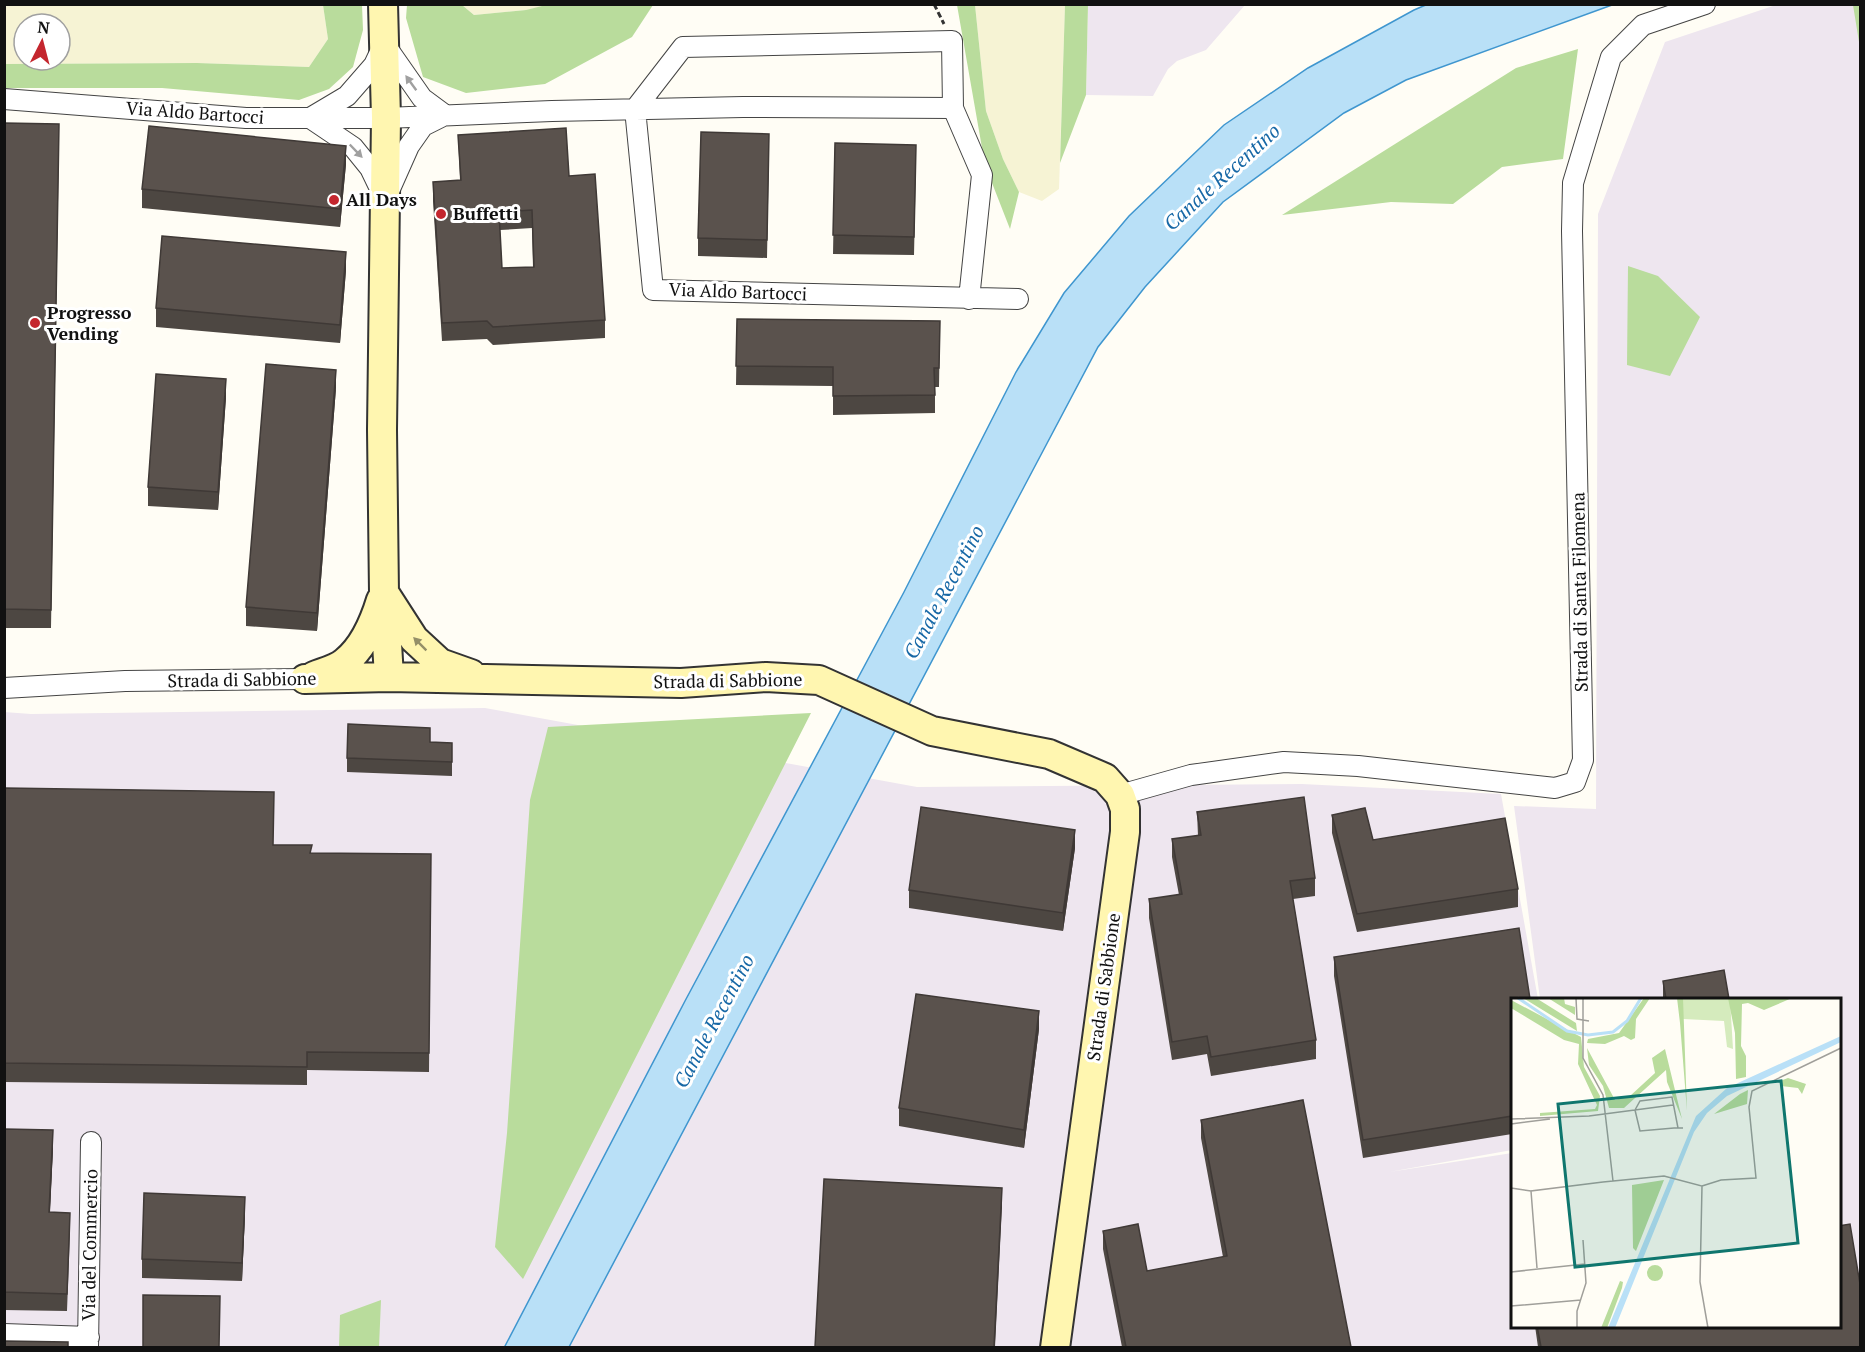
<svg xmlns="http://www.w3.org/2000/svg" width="1865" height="1352" font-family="'PT Serif',serif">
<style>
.industrial{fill:#eee6ef}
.farmland{fill:#f6f3d4;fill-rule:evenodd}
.forest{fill:#b9dc9c}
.water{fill:#b9e0f7;stroke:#3f96cf;stroke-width:1.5}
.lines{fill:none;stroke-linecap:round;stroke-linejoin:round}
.minor-casing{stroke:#444;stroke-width:22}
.secondary-casing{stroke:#333;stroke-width:32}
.path{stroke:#333;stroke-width:3;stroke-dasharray:6 3;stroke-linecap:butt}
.minor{stroke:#fff;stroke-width:20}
.secondary{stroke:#fff6b0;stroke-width:28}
.wall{fill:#4d4742;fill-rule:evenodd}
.shaded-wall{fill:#3f3936}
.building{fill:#5a524d;stroke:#3f3936;stroke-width:1.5;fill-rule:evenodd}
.oneway{fill:#a0a0a0}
.oneway2{fill:#948f68}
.poi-dot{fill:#c4262e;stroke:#fff;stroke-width:2}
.labels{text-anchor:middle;stroke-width:6;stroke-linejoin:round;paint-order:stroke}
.street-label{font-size:18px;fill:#111;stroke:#fff}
.poi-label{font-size:18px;font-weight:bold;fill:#111;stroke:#fff;text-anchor:start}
.water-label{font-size:20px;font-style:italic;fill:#1768a6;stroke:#fff}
.inset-river{fill:none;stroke:#b9e0f7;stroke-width:3}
.inset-road{fill:none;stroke:#a09f9a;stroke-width:1.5}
.view{fill:#0f766e;fill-opacity:0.15;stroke:#0f766e;stroke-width:3}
.inset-edge{fill:none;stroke:#111;stroke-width:3}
</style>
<rect width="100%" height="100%" fill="#fffdf5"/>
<path class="industrial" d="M1088,5H1245L1206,50L1177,61L1168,69L1153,96L1086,95Z
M1776,5H1860V1347H5L4,712L31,714L485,708L917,787L1302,784L1501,794L1538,999L1512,1000V1150L1389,1172L1512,1153V1326H1840V1000L1540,999L1514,806L1596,809L1598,214L1665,42Z"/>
<path class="farmland" d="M4,5H323L328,39L309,67L197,63L5,64ZM24,24H60V60H24Z
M462,5H550L526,10L474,15Z
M975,5H1065L1059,189L1042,201L1019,192L1003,159L986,111Z"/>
<path class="forest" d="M550,4L653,5L632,37L545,84L466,93L423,77L406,18L407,5H462L474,15L526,10Z
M323,5H362L363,30L353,67L329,89L299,100L162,88H5V64L197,63L309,67L328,39Z
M957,5H975L986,111L1003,159L1019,192L1010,229L985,165Z
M1065,5H1088L1086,95L1060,163Z
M1853,5H1860V42H1859Z
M1578,49L1563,159L1502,167L1453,204L1391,202L1282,215L1516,68Z
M1628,266L1658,276L1700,317L1670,376L1627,365Z
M811,713L523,1279L495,1247L507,1133L530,800L548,727Z
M381,1300L379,1347H339L340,1315Z"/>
<path class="water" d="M1428,4L1612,5L1406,80L1344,113L1223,202L1145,287L1098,347L569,1347L504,1348L685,1001L904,592L1016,372L1064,293L1129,216L1224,125L1308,68L1414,10Z"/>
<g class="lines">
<g class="minor-casing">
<path id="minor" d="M385,45L422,98L445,115
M4,99L246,118H386L552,111L743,107L953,108
M310,118L353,147L370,168L383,195
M310,118L347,96L374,65L383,46
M389,191L409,146L423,126L441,117
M969,299L982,175L953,108L952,41L683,47L635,109L653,290L1018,299
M4,688L125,681L305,679
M1120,795L1191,775L1284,762L1358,766L1555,788L1575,782L1583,760L1572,231L1573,183L1611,57L1643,25L1705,4
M4,1334L89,1337
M88,1348L91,1142"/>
</g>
<g class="secondary-casing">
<path id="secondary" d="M383,4L386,118L382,430L384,593L389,677
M385,594L414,639L440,663L471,674
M314,676C324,672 337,669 345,662C364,647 374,623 381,600
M305,679L389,677L681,683L766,677L819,680L932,731L1049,754L1105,778L1120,795L1125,809V832L1055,1348"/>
</g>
<path class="path" d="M934,4L944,24"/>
<use href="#minor" class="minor"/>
<use href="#secondary" class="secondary"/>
</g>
<path class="wall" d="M4,123L59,142L51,628H4Z
M458,135L569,176L605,320V338L493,345L487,339L442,341L433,201V182L460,180ZM532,228L533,267L502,268L500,230Z
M835,143L916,163L914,255L833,254Z
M769,152L767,258L698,256V238Z
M346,164L340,227L142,208V189Z
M346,270L340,343L156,327V308Z
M737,319L940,321L939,387H935V413L833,415V386L736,385Z
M336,388L317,631L246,626V607Z
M226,397L218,510L148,506V487Z
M430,742L452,743V776L347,772V758Z
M4,788L312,853L431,854L429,1072L307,1070V1085L4,1082Z
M1197,812L1315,878V896L1293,899L1316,1040V1059L1211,1076L1207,1054L1172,1060L1149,918V899L1179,895L1172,857V839L1198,836Z
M1332,815L1373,840L1518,889V907L1357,932L1332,833Z
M1075,848L1063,931L909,908V890Z
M1334,957L1512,999V1134L1363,1158L1334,976Z
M1663,981L1729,999H1663Z
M1039,1029L1024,1148L899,1126V1108Z
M1201,1120L1351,1347H1122L1103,1249V1231L1147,1271L1223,1257L1201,1138Z
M4,1129L53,1148L50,1213L70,1231L67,1311L4,1310Z
M245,1215L242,1281L142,1278V1259Z
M1535,1326H1839L1860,1347H1538Z"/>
<path class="shaded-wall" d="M346,146V164L340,227V209Z
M346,252V270L340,343V325Z
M336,370V388L317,631V613Z
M226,379V397L218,510V492Z
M1075,830V848L1063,931V913Z
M1039,1011V1029L1024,1148V1130Z
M53,1130V1148L49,1230V1212Z
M1002,1188V1206L995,1347H994Z
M245,1197V1215L242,1281V1263Z"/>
<path class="building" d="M4,123L59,124L51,610L4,609Z
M149,126L346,146L340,209L142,189Z
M566,128L569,176L595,174L605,320L493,327L487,321L442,323L433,182L461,180L458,135ZM532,210L534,267L502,268L499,212Z
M701,132L769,134L767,240L698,238Z
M835,143L916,145L914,237L833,235Z
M162,236L346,252L340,325L156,308Z
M737,319L940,321L939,368H934L935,395L833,396V367L736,366Z
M266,364L336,370L317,613L246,607Z
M156,374L226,379L218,492L148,487Z
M348,724L430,728V742L452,743V762L347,758Z
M4,788L274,792L273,845H312L310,853L431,854L429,1053L307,1052V1067L4,1063Z
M1304,797L1315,878L1290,881L1316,1040L1211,1057L1207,1036L1172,1042L1149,899L1182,894L1172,839L1201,835L1197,812Z
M921,807L1075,830L1063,913L909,890Z
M1365,808L1373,840L1505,818L1518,889L1357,914L1332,815Z
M1519,928L1530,999H1512V1116L1363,1140L1334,957Z
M1724,970L1729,999H1666L1663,981Z
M916,994L1039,1011L1024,1130L899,1108Z
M1303,1100L1351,1347H1126L1103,1231L1138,1224L1147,1271L1227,1256L1201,1120Z
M4,1129L53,1130L49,1212L70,1213L67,1294L4,1292Z
M824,1179L1002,1188L994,1347H815Z
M144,1193L245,1197L242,1263L142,1259Z
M1850,1224L1860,1284V1347H1541L1537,1326H1839V1226Z
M143,1295L220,1296L219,1347H143Z
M4,1341L68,1342V1347H4Z"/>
<defs><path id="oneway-solid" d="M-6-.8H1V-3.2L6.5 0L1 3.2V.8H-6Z" transform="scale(1.5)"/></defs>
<g class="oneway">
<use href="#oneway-solid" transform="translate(411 83) rotate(-126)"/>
<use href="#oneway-solid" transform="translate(356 151) rotate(46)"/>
</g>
<use class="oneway2" href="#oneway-solid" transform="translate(420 644) rotate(-135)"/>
<g class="poi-dot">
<circle cx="334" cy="200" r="6"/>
<circle cx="441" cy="214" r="6"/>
<circle cx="35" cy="323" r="6"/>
</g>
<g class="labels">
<g class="street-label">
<text transform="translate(195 113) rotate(4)" y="6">Via Aldo Bartocci</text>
<text transform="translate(738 292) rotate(2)" y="6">Via Aldo Bartocci</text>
<text transform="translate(1580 592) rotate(-91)" y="6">Strada di Santa Filomena</text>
<text transform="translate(242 680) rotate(-1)" y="6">Strada di Sabbione</text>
<text transform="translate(728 681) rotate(-1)" y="6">Strada di Sabbione</text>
<text transform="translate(1104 987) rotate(-82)" y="6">Strada di Sabbione</text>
<text transform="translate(90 1245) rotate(-89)" y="6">Via del Commercio</text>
</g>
<g class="poi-label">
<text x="346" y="206">All Days</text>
<text x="453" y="220">Buffetti</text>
<text x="47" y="319">Progresso<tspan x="47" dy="21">Vending</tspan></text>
</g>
<g class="water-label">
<text transform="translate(1222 177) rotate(-42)" y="7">Canale Recentino</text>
<text transform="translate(944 592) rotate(-62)" y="7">Canale Recentino</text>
<text transform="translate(714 1021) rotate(-62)" y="7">Canale Recentino</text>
</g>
</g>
<g transform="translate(1511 998)">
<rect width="330" height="330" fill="#fffdf5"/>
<path d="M172,0L219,1L222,51L216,49L213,23L172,21Z" fill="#d5ebbd"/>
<path d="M12,0H25L65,25L66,33ZM37,0H53L54,6L64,9V17ZM133,0H139L125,21L124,40L120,42L113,38L94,46L76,45L77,41L108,35ZM166,0H172L176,113L169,25ZM217,0H281L253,12L237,5L231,6L230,48L235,58V79L225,81L224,35ZM0,2L70,39L73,69L89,98L87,113L29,118V115L84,111L86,107L67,66L68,46L53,42L0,10ZM76,50L104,102L119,98L144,75L141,60L154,51L171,121L156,84L155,72L113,110H98L92,88L78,67ZM277,80L295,86L291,96L287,90L270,88L269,83ZM237,92L236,106L203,116L229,96ZM153,182L125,253L122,250L121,187ZM136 275a8 8 0 1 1 16 0a8 8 0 1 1-16 0ZM109,283L112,284L111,290L96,330H90Z" fill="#b9dc9c"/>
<path d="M330,38V44L216,98L196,115L183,134L104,330H97L185,118L216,90Z" fill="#b9e0f7"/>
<path class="inset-river" d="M7,0L56,33L77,37L102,34L116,23L130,0"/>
<path class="inset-road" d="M65,0L66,21L78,23M72,0V60L92,97L102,183M0,121L78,118L162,107M0,126L39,121M167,130L161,99L129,103L124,112L129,133L163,130H172M92,184L153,178L191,188L189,284L197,330M191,188L210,182L245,180L238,109L241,93L330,50M0,190L20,193M26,270L20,193L92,184M0,274L74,266M0,308L70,302M66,330V313L75,285L72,242"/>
<path class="view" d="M270,83L287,245L64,269L47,106Z"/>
<rect width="330" height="330" class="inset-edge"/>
</g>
<rect width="1865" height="1352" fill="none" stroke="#111111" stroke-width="12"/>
<g transform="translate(42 42) rotate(6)"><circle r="28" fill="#ffffff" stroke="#a0a0a0" stroke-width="1.5"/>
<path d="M0-4.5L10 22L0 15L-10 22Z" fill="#c4262e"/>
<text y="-9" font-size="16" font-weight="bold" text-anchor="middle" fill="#111111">N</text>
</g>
</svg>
